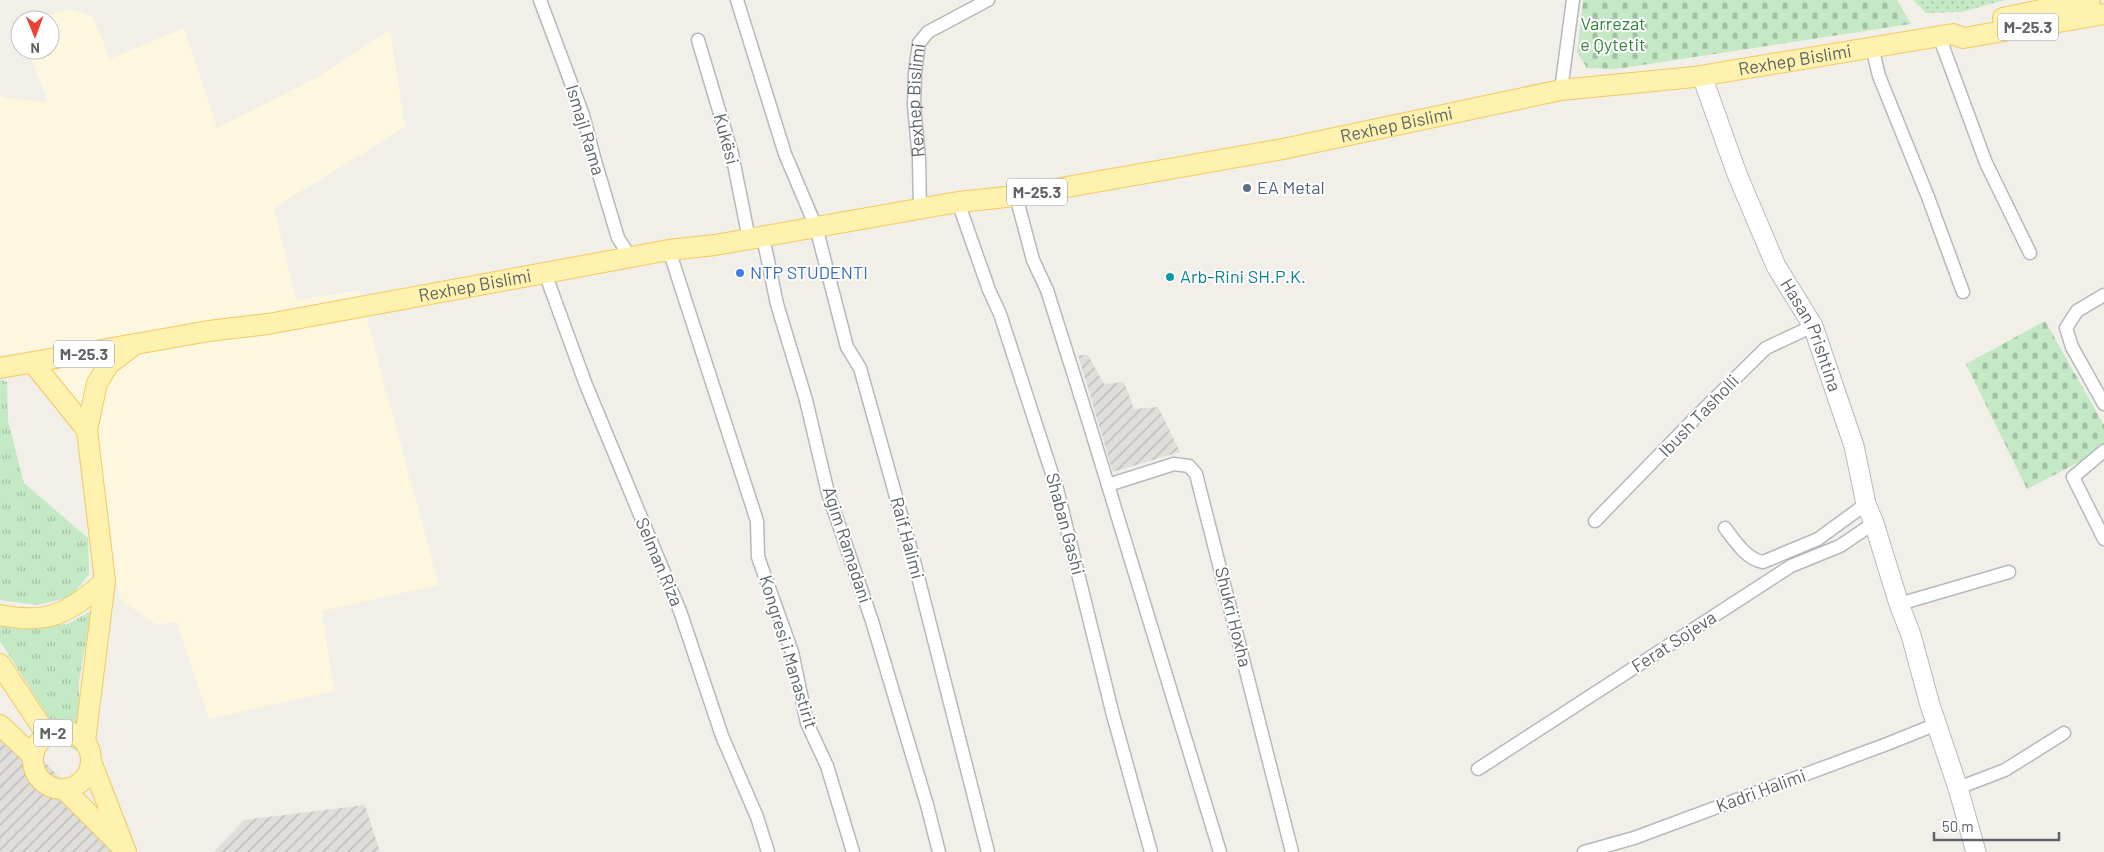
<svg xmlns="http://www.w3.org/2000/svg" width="2104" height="852" font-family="Barlow,sans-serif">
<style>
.commercial{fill:#fef7e0}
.industrial{fill:url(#industrial-furrows)}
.grass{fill:url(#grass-tufts)}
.cemetery{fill:url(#cemetery-stones)}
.park{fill:url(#park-dots)}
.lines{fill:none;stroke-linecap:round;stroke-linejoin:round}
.street-casing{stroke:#b5b8bc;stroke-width:15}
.secondary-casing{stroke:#b6babf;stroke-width:21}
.primary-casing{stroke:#f2c960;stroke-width:22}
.street{stroke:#fff;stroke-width:12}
.secondary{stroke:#fff;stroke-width:19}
.primary{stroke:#fff2af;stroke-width:20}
.service-dot{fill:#5c6f8a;stroke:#fff;stroke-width:2}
.shop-dot{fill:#3f7fe0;stroke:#fff;stroke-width:2}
.culture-dot{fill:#0f9aa8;stroke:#fff;stroke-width:2}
.labels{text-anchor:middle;stroke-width:4;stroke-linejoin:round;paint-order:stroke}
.shield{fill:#fff;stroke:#8f9295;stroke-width:1}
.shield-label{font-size:16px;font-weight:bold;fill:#5f6368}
.park-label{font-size:18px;fill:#348238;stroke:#fff}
.street-label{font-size:18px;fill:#5f6368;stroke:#fff}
.service-label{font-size:18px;fill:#4e5e75;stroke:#fff;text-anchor:start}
.shop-label{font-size:18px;fill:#366cbe;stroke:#fff;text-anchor:start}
.culture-label{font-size:18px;fill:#0d838f;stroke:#fff;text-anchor:start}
</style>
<defs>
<pattern id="industrial-furrows" width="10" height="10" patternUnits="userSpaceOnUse" patternTransform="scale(1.25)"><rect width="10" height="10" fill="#e0deda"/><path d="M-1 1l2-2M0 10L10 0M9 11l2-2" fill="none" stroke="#b9b8b5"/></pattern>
<pattern id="grass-tufts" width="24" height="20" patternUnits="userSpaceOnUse" patternTransform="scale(1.25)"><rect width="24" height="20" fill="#c5e8c5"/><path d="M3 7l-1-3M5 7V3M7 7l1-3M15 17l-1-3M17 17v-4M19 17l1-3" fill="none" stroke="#a3c0a4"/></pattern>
<pattern id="cemetery-stones" width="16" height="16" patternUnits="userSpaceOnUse" patternTransform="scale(1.25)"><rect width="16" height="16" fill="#c5e8c5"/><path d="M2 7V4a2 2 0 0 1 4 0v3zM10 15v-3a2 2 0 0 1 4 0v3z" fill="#a3c0a4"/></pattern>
<pattern id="park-dots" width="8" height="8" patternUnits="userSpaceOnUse" patternTransform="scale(1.25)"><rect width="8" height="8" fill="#c5e8c5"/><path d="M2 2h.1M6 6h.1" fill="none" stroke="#a3c0a4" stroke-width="1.8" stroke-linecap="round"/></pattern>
</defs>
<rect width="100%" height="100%" fill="#f1efe8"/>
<path class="commercial" d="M71,9L93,17L110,59L184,28L217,128L318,77L390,30L405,127L274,208L296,300L359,290L439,585L322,611L334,691L209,719L177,622L157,625L121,600L81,445L30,351L0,355V95L3,98L48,102L28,50H50V20L33,19Z"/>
<path class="industrial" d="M1078,355H1088L1104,384L1124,382L1134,409L1158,407L1180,452L1113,472Z
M0,714L126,849L131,852H0Z
M365,805L380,852H214L244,820Z"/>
<path class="grass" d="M0,380L7,382L8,421L24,483L88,538L89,574L71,597L37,605L0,600Z
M91,611L79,681V753L65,743L0,641V623L9,626L68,624Z"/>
<path class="cemetery" d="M1583,0H1897L1911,24L1616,69L1587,68L1577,52Z
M2045,321L2104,425V449L2027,489L1966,364Z"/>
<path class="park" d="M1913,0H2005L1961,12L1926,13Z"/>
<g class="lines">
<g class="street-casing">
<g id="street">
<path d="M540,0L583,115L595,161L618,238L631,258"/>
<path d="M737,0L785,154L816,227L847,347L860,368L914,561L988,852"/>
<path d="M1939,36L1986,163L2030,253"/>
<path d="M698,40L732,154L749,239"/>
<path d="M1872,47L1879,76L1928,197L1963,292"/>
<path d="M1561,90L1573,0"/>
<path d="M1016,196L1033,260L1047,290L1089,423L1220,852"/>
<path d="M958,202L989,290L1000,314L1057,489L1113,715L1151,852"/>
<path id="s1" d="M920,210L919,159L914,105L915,73L919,43L928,32L988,0"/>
<path d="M763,237L777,304L806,400L828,493L872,621L927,805L939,852"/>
<path d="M669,250L757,521L758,557L792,652L807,723L827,766L853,852"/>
<path d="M545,273L586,385L680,611L722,736L757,817L768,852"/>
<path d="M2104,295L2077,311L2066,328L2072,347L2104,404"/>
<path d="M2104,451L2073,477L2104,539"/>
<path d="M1108,485L1174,464L1189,466L1196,474L1292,852"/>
<path d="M1595,521L1702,411L1766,348L1813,326"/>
<path d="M1725,528C1735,541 1746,559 1763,562L1818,539L1866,504"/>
<path d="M1899,604L2009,572"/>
<path d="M1478,769L1791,566L1840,546L1874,523"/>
<path d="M1958,788L2005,770L2064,733"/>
<path d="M1584,852L1634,838L1887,744L1937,724"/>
</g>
</g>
<g class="secondary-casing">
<g id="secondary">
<path id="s2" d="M1702,76L1737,174L1776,266L1813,326L1854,446L1866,504L1874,523L1899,604L1911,635L1930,705L1958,788L1976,852"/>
</g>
</g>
<g class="primary-casing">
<g id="primary">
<path d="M2003,18L2090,0"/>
<path d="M33,363L87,430"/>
<path id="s3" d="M0,368L209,331L268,324L669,250L715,245L958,202L1016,196L1283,149L1561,90L1694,77L1953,34L1963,38L2104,14"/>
<path d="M0,615C48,625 70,613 105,581"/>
<path d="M0,664L47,735"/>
<path d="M0,725L33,756"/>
<circle cx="62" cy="760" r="29"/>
<path d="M85,741L105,581L87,430L97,383L109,364L130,348"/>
<path d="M92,764L126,852"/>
<path d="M65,790L120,845"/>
</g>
</g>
<use href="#street" class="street"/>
<use href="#secondary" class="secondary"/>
<use href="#primary" class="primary"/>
</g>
<circle class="service-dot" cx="1247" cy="188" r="5"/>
<circle class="shop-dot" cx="740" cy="273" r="5"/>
<circle class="culture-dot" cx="1170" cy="277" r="5"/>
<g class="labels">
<g class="shield">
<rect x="1998" y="13.5" width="60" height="27" rx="4"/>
<rect x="1007" y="178.5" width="60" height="27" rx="4"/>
<rect x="54" y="340.5" width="60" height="27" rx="4"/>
<rect x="34" y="719.5" width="38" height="27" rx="4"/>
</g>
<g class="shield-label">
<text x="2028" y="33">M-25.3</text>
<text x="1037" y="198">M-25.3</text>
<text x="84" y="360">M-25.3</text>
<text x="53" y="739">M-2</text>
</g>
<g class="park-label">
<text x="1613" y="30">Varrezat<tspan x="1613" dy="21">e Qytetit</tspan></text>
</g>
<g class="street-label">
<text dy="6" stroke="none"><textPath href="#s3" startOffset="1822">Rexhep Bislimi</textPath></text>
<text dy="6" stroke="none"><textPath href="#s1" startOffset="110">Rexhep Bislimi</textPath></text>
<text dy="6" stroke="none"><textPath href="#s3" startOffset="1418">Rexhep Bislimi</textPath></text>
<text transform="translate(585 130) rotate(73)" y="6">Ismajl Rama</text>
<text transform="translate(726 139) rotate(75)" y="6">Kukësi</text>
<text dy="6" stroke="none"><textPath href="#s3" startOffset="482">Rexhep Bislimi</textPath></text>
<text dy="6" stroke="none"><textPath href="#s2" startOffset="282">Hasan Prishtina</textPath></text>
<text transform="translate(1699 416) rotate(-46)" y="6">Ibush Tasholli</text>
<text transform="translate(1065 524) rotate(75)" y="6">Shaban Gashi</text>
<text transform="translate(907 538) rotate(75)" y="6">Raif Halimi</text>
<text transform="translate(847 545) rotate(72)" y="6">Agim Ramadani</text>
<text transform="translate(659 562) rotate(67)" y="6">Selman Riza</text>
<text transform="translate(1233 617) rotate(76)" y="6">Shukri Hoxha</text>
<text transform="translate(1674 642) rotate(-33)" y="6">Ferat Sojeva</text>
<text transform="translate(788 652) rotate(73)" y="6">Kongresi i Manastirit</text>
<text transform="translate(1761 791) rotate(-20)" y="6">Kadri Halimi</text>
</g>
<g class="service-label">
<text x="1257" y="194">EA Metal</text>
</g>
<g class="shop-label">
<text x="750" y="279">NTP STUDENTI</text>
</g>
<g class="culture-label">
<text x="1180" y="283">Arb-Rini SH.P.K.</text>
</g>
</g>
<g transform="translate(35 35) rotate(179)"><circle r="24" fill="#ffffff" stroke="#bfc1c3"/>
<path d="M0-4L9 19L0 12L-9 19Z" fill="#ea4335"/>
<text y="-8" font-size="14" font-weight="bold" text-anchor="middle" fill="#5f6368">N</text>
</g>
<path d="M1934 832v8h125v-8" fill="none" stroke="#5f6368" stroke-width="2.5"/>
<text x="1942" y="832" font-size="15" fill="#5f6368" stroke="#ffffff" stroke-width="4" paint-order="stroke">50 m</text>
</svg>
